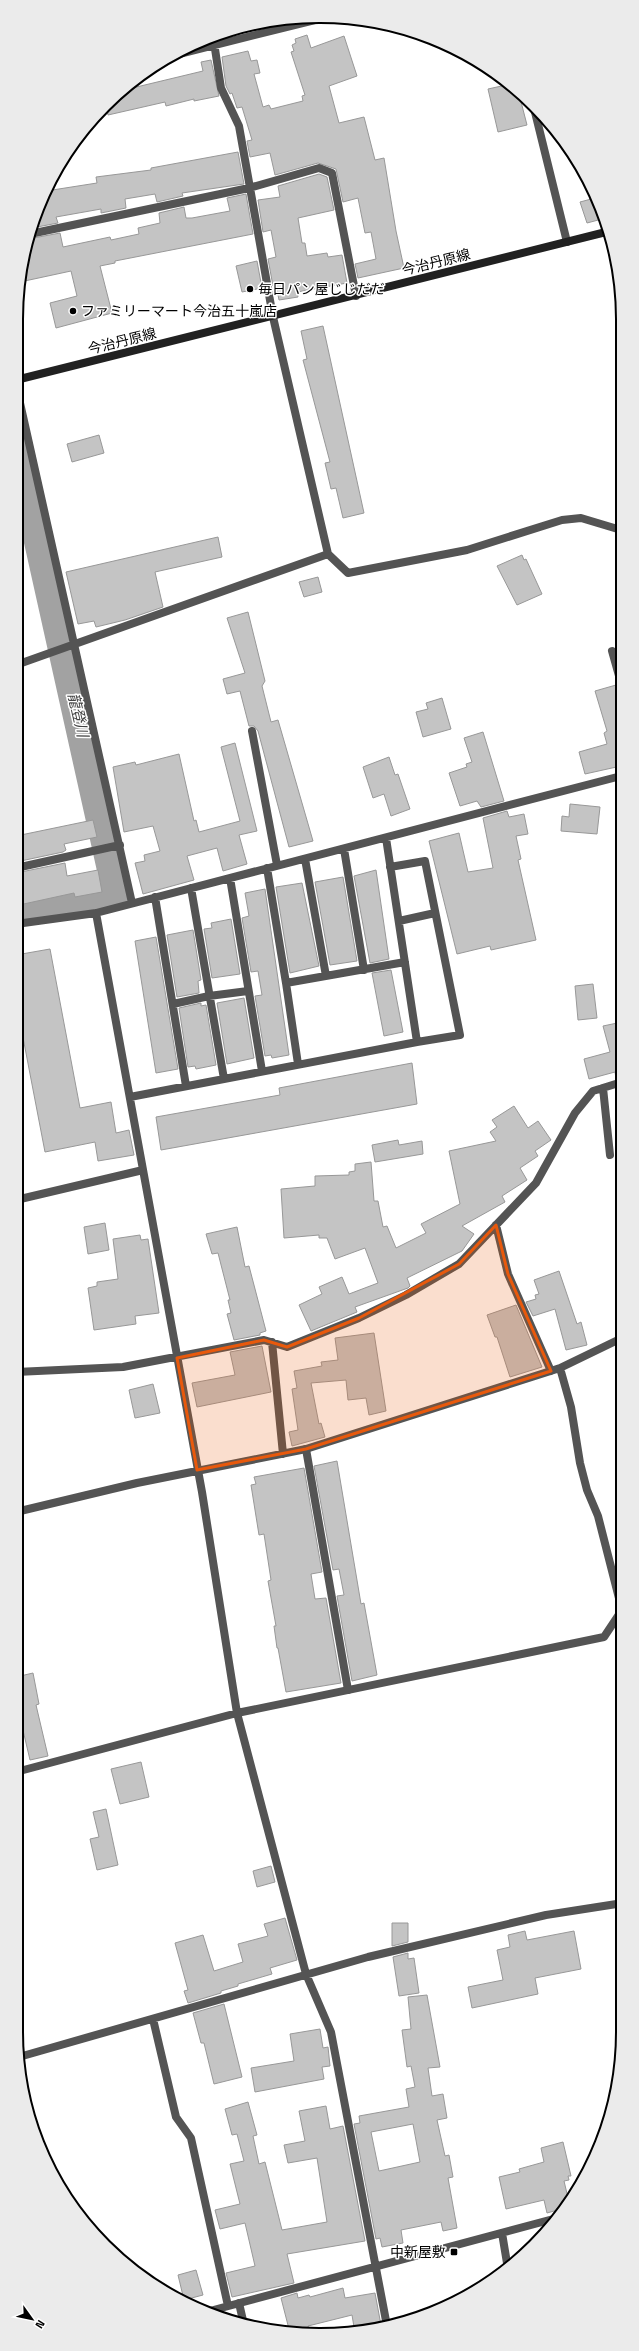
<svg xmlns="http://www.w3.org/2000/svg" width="639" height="2351" font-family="'Titillium Web','Noto Sans JP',sans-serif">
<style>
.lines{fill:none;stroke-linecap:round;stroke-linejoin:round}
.river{stroke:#a2a2a2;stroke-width:30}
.building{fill:#c4c4c4;stroke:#989898;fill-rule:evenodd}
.lane{stroke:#545454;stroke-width:8}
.street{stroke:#545454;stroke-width:8}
.secondary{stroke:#212121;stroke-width:8}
.marked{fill:#e8590c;fill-opacity:0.2;stroke:#e8590c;stroke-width:3;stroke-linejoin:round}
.poi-dot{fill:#000;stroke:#fff;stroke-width:1.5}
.labels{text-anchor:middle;stroke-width:3;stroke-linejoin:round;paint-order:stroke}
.street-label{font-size:14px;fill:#000;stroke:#fff}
.poi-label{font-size:14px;fill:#000;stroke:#fff;text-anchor:start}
.water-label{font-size:15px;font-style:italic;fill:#434343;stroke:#fff}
.rim{fill:none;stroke:#000;stroke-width:2}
</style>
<rect width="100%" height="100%" fill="#fff"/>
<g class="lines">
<path class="river" d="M16,438L117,892L16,909"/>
</g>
<path class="building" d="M307,35L311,48L344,36L357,76L329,86L339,123L364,117L375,160L384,158L396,231L404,268L358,278L355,264L376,259L371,232L365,233L358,198L343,202L336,169L318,163L275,175L270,153L250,157L247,141L252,140L242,107L237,108L232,93L230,94L226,86L222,57L248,51L251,61L257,60L260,73L254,74L263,107L269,105L271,109L303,101L302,96L305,95L291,52L294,51L292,45L296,43L295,39Z
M211,60L219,96L194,101V99L166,106L165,102L108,115L106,104L124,90L203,71L201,62Z
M506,85L519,94L527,125L498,132L488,89Z
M238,152L244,184L182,193L183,196L157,202L155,194L125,199L126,208L101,213V209L56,217L58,223L32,228L39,204L46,191L97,183L96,177L151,170V168Z
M319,174L327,177L334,210L298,218L302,243H305L307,256L327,253L328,257L342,255L347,283L297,292L298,297L279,300L276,285L273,286L268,259L276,257L271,230L263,232L258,200L280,197L278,186Z
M246,194L253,234L115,261V263L100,266L112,313L56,328L50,303L77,296L71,271L20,282L22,261L28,239L60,233L63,247L110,237L111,240L139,234L138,228L160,223L159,213L184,207L186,218H192L230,211L227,198Z
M595,198L602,219L587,223L580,202Z
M257,261L262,288L242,292L236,266Z
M323,326L364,513L343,518L336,488L331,489L325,463L330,462L303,360L307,359L301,331Z
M99,435L104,453L72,462L67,444Z
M218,537L222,557L155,572L163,607L125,620L96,627L94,621L78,624L66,572Z
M522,555L524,560L526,559L542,594L517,605L497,566Z
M318,577L322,592L304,597L299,582Z
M248,612L265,681L262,686L271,722L278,720L313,841L289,847L258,731L254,726H249L240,691L227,694L223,679L245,673L227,618Z
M616,685L621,688V766L585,774L579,752L607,744L604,733L607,731L595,691Z
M442,698L451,729L423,737L416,712L428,709L426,703Z
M483,732L504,801L481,807L477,801L460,806L449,773L467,767L466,764L472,762L464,738Z
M235,743L257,831L239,835L247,864L223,871L217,848L187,856L194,880L143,894L135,863L145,861L144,855L160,851L153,826L124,832L113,767L135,762L136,765L179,754L194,821L196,820L199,832L240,821L221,747Z
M389,757L395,775L398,774L410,809L391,816L384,794L373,798L363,767Z
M570,804L600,807L597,834L561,831L562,816L569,817Z
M507,811L509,817L524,814L528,834L516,836L521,859L518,860L536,940L491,950L490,946L457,954L429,841L459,833L468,872L493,868L483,818Z
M93,820L97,837L64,844L66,850L63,852L16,862V836Z
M65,863L67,876L98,870L102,892L75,897L74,893L19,905L16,892L19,891L16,873Z
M376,870L389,959L370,963L354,876Z
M343,877L357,961L330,965L315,882Z
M302,883L319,966L290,973L276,887Z
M265,889L289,1055L272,1058L271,1055L265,1056L255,996L262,995L258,971L251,972L242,918L249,916L245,893Z
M231,919L240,974L212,978L204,929L212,928L211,923Z
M193,930L201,980L198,981L199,993L177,997L167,935Z
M156,937L178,1069L156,1073L135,941Z
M50,949L80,1108L111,1102L116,1133L129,1130L134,1155L98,1161L95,1142L45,1152L16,1001V955Z
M391,970L403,1032L384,1036L372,973Z
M593,984L597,1018L578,1020L575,986Z
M244,998L254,1058L227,1064L217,1003Z
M201,1003V1006L206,1005L216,1065L196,1069L195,1066L188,1067L179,1008Z
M622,1022V1077L616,1078L615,1072L589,1079L584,1059L610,1052L603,1026Z
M412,1063L417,1104L161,1150L156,1117L280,1095L279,1088Z
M514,1106L528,1128L538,1121L551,1140L535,1151L538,1156L520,1168L527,1180L502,1196L505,1202L462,1226L474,1234L462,1251L407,1278L410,1286L408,1288L355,1307L357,1312L311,1331L299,1305L322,1294L319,1287L342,1277L349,1294L378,1283L365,1248L335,1259L327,1238H319V1235L284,1238L281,1189L315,1186V1176L349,1175V1172L355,1171V1164L371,1162L374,1201H378L383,1227L387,1226L396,1248L426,1233L421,1224L460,1204L449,1151L496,1141L490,1132L497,1127L492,1120Z
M398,1140L399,1145L422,1141L423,1154L375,1162L372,1145Z
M105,1223L109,1250L88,1254L84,1227Z
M237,1227L245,1267L249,1266L266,1331L260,1333V1335L234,1340L227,1314L231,1313L228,1300H230L218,1253L212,1254L206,1234Z
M140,1235L141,1240L148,1239L159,1313L135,1316L136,1324L94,1330L88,1288L97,1286V1282L118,1279L113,1239Z
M559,1271L577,1324L581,1322L587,1345L566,1350L555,1309L533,1316L526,1302L536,1299L535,1295L539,1294L534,1280Z
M516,1305L542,1367L510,1377L497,1337H495L487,1315Z
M374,1333L386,1411L369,1415L366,1398L348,1400L346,1380L311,1383L319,1424L321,1423L325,1437L292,1446L289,1432L298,1430L292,1389L297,1388L294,1371L322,1366L321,1362L338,1360L335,1338Z
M262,1346L271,1392L197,1407L192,1383L235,1375L230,1352Z
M153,1384L160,1413L135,1418L129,1390Z
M337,1461L361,1604L364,1603L377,1675L352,1681L337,1596L344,1595L339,1569L333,1570L314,1466Z
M304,1468L322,1572L311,1574L315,1599L326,1598L341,1683L286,1692L278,1648H277L274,1626H276L268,1581L271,1580L264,1534L259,1535L251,1485L256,1484L254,1477Z
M33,1673L39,1704L36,1705L48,1756L30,1760L18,1709H16V1677Z
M141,1762L149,1797L120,1804L111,1769Z
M106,1809L118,1865L97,1870L90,1839L99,1837L93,1812Z
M271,1866L275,1882L257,1887L253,1871Z
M285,1918L297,1960L270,1968L272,1974L238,1984V1986L221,1991V1993L188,2003L184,1991L188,1990L175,1943L203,1935L214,1971L243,1962L238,1944L268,1936L264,1924Z
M392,1923H408V1942L392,1946Z
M525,1931L527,1940L574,1931L581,1969L535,1978L538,1994L472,2008L468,1987L503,1980L497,1950L510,1947L508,1935Z
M408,1953V1959L414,1958L419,1993L399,1996L393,1957Z
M427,1995L440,2067L428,2068L432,2096L443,2094L447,2118L437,2120L445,2156L449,2155L453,2177L448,2178L457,2228L443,2231L441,2222L401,2230L403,2243L382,2247L380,2238L376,2239L354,2124L360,2123L359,2116L409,2107L406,2089L415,2087L411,2066L407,2067L402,2030L411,2029L408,1997ZM413,2124L420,2162L379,2171L371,2132Z
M224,2004L242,2077L214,2084L204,2043H201L193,2013Z
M320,2029L323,2048L328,2047L330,2066L322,2067L324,2079L255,2092L251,2068L294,2061L290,2034Z
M248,2102L257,2135L253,2136L259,2164L265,2162L282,2230L327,2222L317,2158L288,2163L284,2145L305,2141L299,2111L326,2106L330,2129L343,2126L365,2241L287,2254L294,2283L232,2297L226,2273L255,2266L245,2223L220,2229L215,2210L240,2204L230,2164L244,2161L237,2134L232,2135L225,2109Z
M563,2142L571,2176H568L569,2180L564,2181L569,2202L565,2208L547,2213L544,2200L506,2209L499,2177L520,2172L519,2169L544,2162L541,2148Z
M196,2270L203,2295L184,2300L178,2275Z
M343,2288L345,2298L375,2293L381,2325L369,2327L368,2324L354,2327L352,2315L308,2326L310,2333H290L281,2298L297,2293L298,2298L309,2295L310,2297Z"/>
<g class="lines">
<path class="lane" d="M306,1449L348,1690"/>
<path class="street" d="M171,56L327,17
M533,104L567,242
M30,234L249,188L319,168L332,173L356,296
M16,385L132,903
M328,554L348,573L467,550L562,520L581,518L621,530
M612,651L621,683
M16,665L328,554L273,317L239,126L221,88L213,36
M252,731L277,865
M344,849L364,970
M305,859L326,976
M390,867L425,861L460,1035L417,1042
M16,868L120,845
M267,868L286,983
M230,878L262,1071
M191,888L224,1079
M155,897L186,1086
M96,913L202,1492L237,1713L306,1974L331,2032L387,2326
M399,921L435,913
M16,924L96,913L621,776
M173,1004L209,996L248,991
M298,1064L286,983L405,962
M603,1088L610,1155
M130,1097L417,1042L386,838
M16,1200L143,1170
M496,1225L508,1274L551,1371
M272,1342L283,1454
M560,1368L571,1407L580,1463L587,1490L598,1516L622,1610
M16,1372L123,1367L264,1340L287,1347L359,1318L406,1295L459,1264L536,1183L575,1113L593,1091L622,1082
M16,1512L137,1483L306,1449L560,1368L622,1338
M16,1772L237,1713L604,1637L622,1610
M153,2019L176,2117L191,2138L228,2306
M19,2057L368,1957L546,1915L623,1903
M572,2198L587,2171
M502,2233L508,2269
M239,2303L244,2325
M206,2312L557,2218"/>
<path class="secondary" d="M16,380L606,232"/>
</g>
<path class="marked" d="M496,1225L508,1274L551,1371L306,1449L197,1470L177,1358L264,1340L287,1347L359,1318L459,1264Z"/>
<g class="poi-dot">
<circle cx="250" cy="289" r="4"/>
<circle cx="73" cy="311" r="4"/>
<rect x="450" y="2248" width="8" height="8" rx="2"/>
</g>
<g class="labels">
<g class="street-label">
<text transform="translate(436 262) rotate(-14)" y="5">今治丹原線</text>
<text transform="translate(122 341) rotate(-14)" y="5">今治丹原線</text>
</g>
<g class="poi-label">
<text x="258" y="294">毎日パン屋じじだだ</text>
<text x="81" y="316">ファミリーマート今治五十嵐店</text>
<text x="446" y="2257" text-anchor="end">中新屋敷</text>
</g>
<g class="water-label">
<text transform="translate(78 715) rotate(77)" y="5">龍登川</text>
</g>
</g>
<path d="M0 0H639V2351H0ZM319 23H320A296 296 0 0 1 616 319V2032A296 296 0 0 1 320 2328H319A296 296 0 0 1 23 2032V319A296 296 0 0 1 319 23Z" fill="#ebebeb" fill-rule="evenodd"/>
<path class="rim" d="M319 23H320A296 296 0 0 1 616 319V2032A296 296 0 0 1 320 2328H319A296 296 0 0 1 23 2032V319A296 296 0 0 1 319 23Z"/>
<g transform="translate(32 2319) rotate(123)" stroke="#ffffff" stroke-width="3" paint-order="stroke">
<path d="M0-3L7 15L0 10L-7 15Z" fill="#000000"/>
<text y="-6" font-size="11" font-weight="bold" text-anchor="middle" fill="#000000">N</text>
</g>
</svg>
